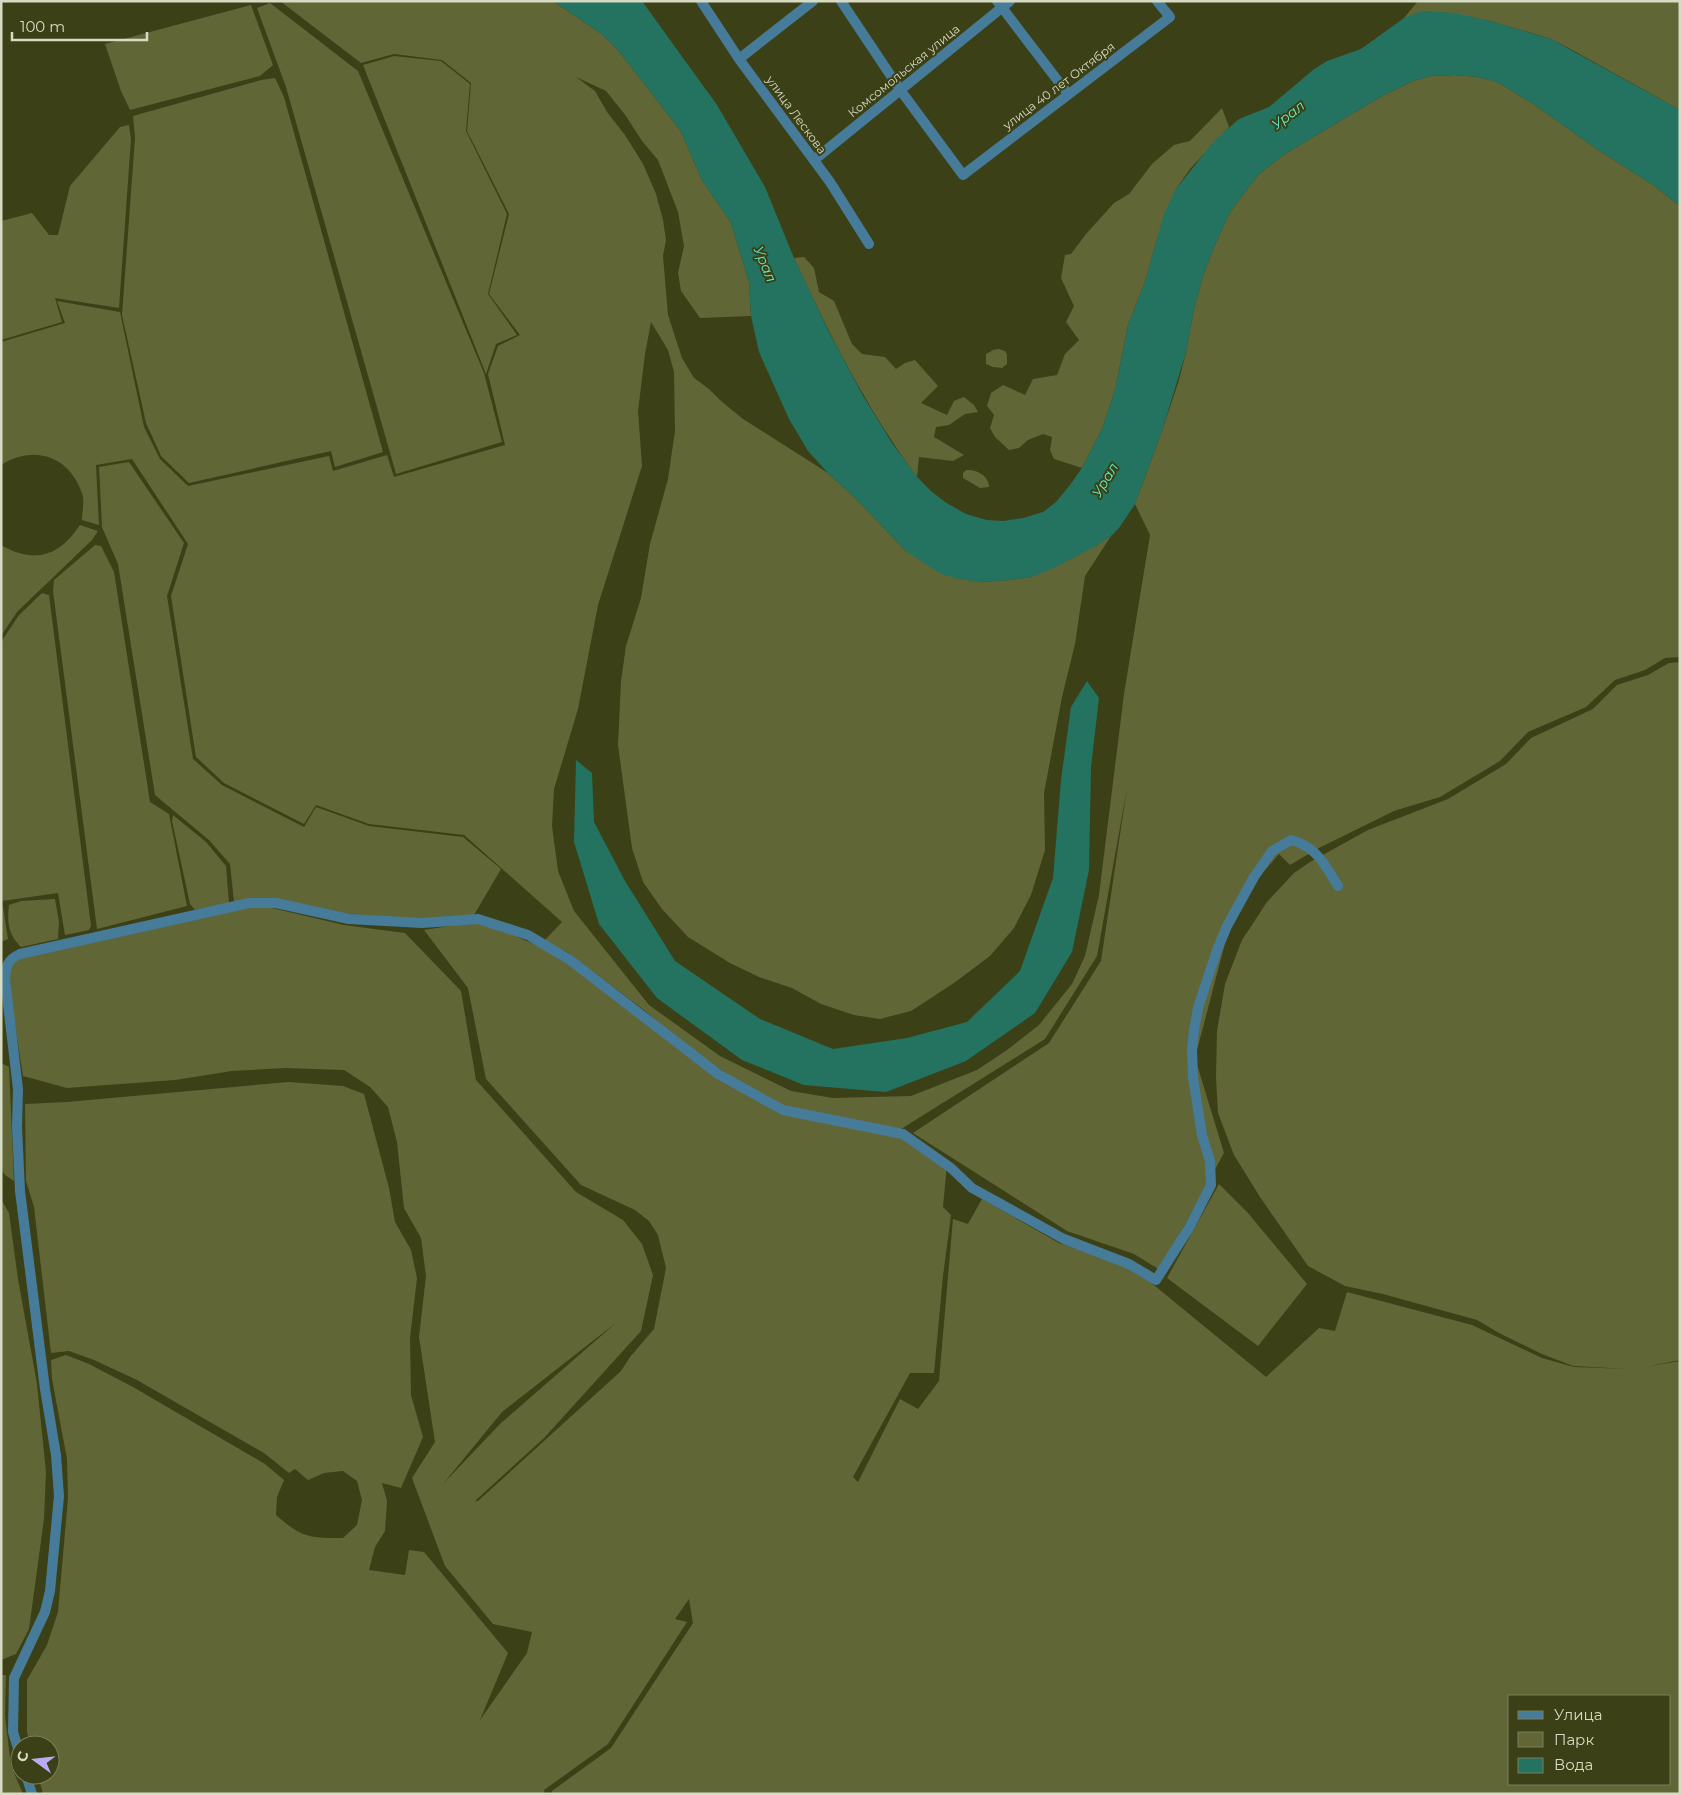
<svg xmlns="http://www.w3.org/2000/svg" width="1681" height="1795" font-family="Montserrat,sans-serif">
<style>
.green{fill:#616637;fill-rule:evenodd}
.water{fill:#247360}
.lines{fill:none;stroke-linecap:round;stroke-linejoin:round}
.minor{stroke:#467c99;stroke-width:10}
.labels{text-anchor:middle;stroke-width:4;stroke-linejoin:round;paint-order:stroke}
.street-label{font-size:12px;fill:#d8dbc4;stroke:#3c4016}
.water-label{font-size:14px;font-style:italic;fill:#62eecb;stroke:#3c4016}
</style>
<rect width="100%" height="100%" fill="#3c4016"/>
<path class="green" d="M280,1H553L603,35L618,50L680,130L702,180L731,223L749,282L751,316L700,318L681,291L678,273L684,246L678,212L658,160L642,141L626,116L606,91L576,77L595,91L607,112L625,135L643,164L656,194L663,220L666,240L663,256L668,315L682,358L694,378L709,389L721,401L743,419L828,473L857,500L907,552L981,582L1010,580L1031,577L1071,559L1111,536L1085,576L1075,644L1062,697L1044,793L1045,850L1031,895L1014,928L990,956L954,983L911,1011L880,1019L854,1015L821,1004L792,988L759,977L730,963L688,937L662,909L643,882L632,848L618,745L621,681L626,646L641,598L650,544L668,479L675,431L674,372L668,350L651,322L645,354L638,411L642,466L598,605L578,709L554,789L552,826L558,871L574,911L649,1005L720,1056L791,1091L833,1098L911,1096L977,1070L1007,1050L1039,1025L1072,984L1085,956L1099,895L1124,694L1150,535L1135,504L1163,428L1179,380L1186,352L1194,309L1203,276L1214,247L1230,212L1258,175L1285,154L1382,96L1413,81L1431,76L1455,75L1478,77L1497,82L1532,103L1598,150L1653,185L1680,206V657L1665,658L1645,670L1615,680L1586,707L1528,732L1500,761L1440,797L1394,811L1319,848L1290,865L1279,854L1235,905L1195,1058L1224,1153L1160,1270L1134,1254L1067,1231L913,1133L1049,1043L1101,961L1127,788L1097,956L1045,1039L901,1129L782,1108L717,1072L644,1010L567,952L544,941L562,922L464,835L369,824L316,805L304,824L224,783L196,757L171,596L188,544L132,459L96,465L99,525L82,520C82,512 85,500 82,493C69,456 34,444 1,465V342L65,323L57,301L120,312L144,427L160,459L188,486L329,456L333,471L387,455L394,477L505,445L488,374L498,346L520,335L489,294L509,214L467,131L471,83L442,60L394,54L361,63Z
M1418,1H1680V110L1576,52L1551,39L1535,34L1490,21L1441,12L1404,18Z
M270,3L358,71L484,373L502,442L396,474L286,87L257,8Z
M251,5L273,65L260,76L130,110L121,91L105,44Z
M394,56L441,61L470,84L466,131L507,214L488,294L517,335L496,344L486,374L363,65Z
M275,78L284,97L383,452L335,467L331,451L189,483L161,456L146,423L122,315L135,138L133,116L261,80Z
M1222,108L1229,127L1190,169L1176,189L1158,236L1145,282L1128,325L1115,390L1102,429L1082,468L1054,459L1050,450L1052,437L1043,434L1028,440L1019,448L1009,450L995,437L990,428L994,415L987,406L991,393L1003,385L1025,395L1033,379L1057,375L1065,354L1079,340L1066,322L1074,306L1061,278L1065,255L1071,254L1086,234L1114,203L1129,194L1152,164L1174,145L1190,141Z
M129,125L131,139L119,308L55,298L62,322L1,340V221L32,213L49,235H58L70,186L120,127Z
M804,257L814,268L819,292L834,301L852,344L862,354L885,357L896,369L905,363L915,360L938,386L921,403L947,415L954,401L964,397L974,405L978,412L965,414L949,425L936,427L934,437L964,455L953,461L919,457L917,477C867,409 829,334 794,258Z
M999,349L1005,351L1007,355V364L1002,368L993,367L986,364V354L993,350Z
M129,462L184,543L167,596L193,759L222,785L304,827L316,807L369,826L463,837L501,869L474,915L409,920L234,902L230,864L209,840L155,795L118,564L102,527L99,467Z
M966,470C977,469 989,476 989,487L980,488L963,478V473Z
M80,525L98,531L92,540L17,612L1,636V545C34,564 59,557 80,525Z
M95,545L101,546L114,572L150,802L169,814L187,906L97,929L53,591L54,580Z
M42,593L49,595L91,926L89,930L65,935L58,893L2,901L8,939L1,942V642L19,615Z
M1680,662V1360L1645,1367L1680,1361V1794H552V1791L611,1748L693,1623L689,1599L675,1619L687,1622L608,1744L544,1790L545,1794H43L38,1775H50V1745H30L27,1732V1680L47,1645L58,1612L68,1498L67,1459L52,1379L51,1360L66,1355L89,1364L133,1387L265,1464L284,1480L277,1497L276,1515C302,1538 309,1538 343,1538L357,1525L362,1500L357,1481L343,1471L324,1473L308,1480L295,1469L289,1473L264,1453L137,1380L94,1360L69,1351L51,1353L34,1207L26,1181L25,1104L67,1102L288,1082L343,1086L364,1094L389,1188L395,1222L411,1250L417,1278L410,1338L411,1395L423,1437L401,1488L382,1483L387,1501L385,1531L375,1547L369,1570L405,1575L409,1550L424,1552L508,1653L480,1720L527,1653L532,1632L493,1624L445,1566L412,1478L435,1442L419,1337L426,1276L421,1238L404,1208L397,1142L388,1107L370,1087L344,1070L285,1068L232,1071L175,1080L67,1088L23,1076L7,974L16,957L243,907L272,908L344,925L405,933L461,991L476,1080L576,1192L623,1220L642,1244L653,1275L641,1331L544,1438L475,1501H478L621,1371L630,1357L654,1329L666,1268L658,1235L649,1221L635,1210L581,1185L486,1079L468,988L424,930L481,921L561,956L780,1112L902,1135L947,1164L943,1207L951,1215L943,1276L934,1373H910L853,1477L858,1482L900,1399L918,1409L939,1381L953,1219L968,1224L982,1199L1059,1243L1123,1265L1149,1281L1266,1377L1319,1328L1335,1331L1347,1292L1472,1325L1542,1358L1574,1367L1628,1369L1573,1366L1542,1354L1499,1333L1477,1320L1383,1294L1345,1286L1308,1266L1260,1197L1234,1155L1218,1113L1216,1078L1217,1031L1225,984L1242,940L1267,902L1294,873L1310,862L1368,830L1448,799L1506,764L1531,738L1593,709L1617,685L1648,675L1669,663ZM617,1322L501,1423L443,1484L502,1412ZM1510,1696H1670V1784H1510Z
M173,815L206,842L226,866L229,903L195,910L190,904L172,821Z
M55,899L59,922L58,939L21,947C8,934 7,922 9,905L21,901Z
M1,1063L9,1067L14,1181L5,1175L1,1168Z
M1219,1184L1248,1213L1307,1284L1258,1346L1167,1278Z
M1,1199L9,1213L18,1279L37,1384L46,1472L44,1519L29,1629L16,1654L1,1660Z
M1,1675H6L5,1716L11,1766L23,1794H1Z"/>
<path class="water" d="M553,1H642L717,105L765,187L794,258L828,330L862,394L892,443L917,477L931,491L945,502L966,514L987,520L1003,521L1023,518L1043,512L1056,502L1070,485L1082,468L1102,429L1115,390L1128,325L1145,282L1164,214L1176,189L1215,140L1239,119L1269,107L1313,70L1327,61L1361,49L1404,18L1416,13L1427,11L1455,13L1490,21L1551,39L1680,110V206L1653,185L1598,150L1532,103L1497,82L1478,77L1455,75L1431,76L1413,81L1382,96L1285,154L1258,175L1230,212L1214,247L1203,276L1194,309L1186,352L1163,428L1135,504L1119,528L1111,536L1096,546L1050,570L1031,577L1010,580L981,582L959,579L941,574L907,552L857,500L828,473L808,451L789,419L759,352L751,316L749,282L731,223L702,180L680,130L618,50L603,35Z
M1087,681L1099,698L1091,767L1089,870L1072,952L1035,1013L966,1061L886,1092L804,1085L742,1060L657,998L599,924L574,842L576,760L592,773L594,822L625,881L675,961L760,1019L833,1049L907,1038L967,1022L1020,971L1053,878L1061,780L1071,707Z"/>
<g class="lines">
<path class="minor" d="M701,1L739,59L830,182L869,244
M841,1L901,91L963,175L1170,17L1157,1
M997,1L1068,94
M739,59L813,1
M814,160L1010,1
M20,1755L13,1732L14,1678L45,1612L50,1591L59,1496L56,1455L45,1389L20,1191L17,1127L18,1089L5,979C6,966 7,960 20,954L249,903H276L349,919L422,923L478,919L528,935L570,960L718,1074L783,1110L903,1134L951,1168L972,1188L1064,1239L1129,1264L1156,1280L1189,1228L1211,1185L1210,1161L1202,1135L1193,1078L1192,1049L1194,1030L1198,1008L1206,983L1217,950L1227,926L1254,877L1272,851L1291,840C1316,846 1325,865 1338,886
M26,1775L32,1794"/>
</g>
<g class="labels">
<g class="street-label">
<text transform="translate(904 71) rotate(-39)" y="4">Комсомольская улица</text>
<text transform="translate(1059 86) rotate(-37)" y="4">улица 40 лет Октября</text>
<text transform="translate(796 115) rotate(54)" y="4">улица Лескова</text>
</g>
<g class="water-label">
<text transform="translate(1288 115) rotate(-37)" y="5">Урал</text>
<text transform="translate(765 264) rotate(67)" y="5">Урал</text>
<text transform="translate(1105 480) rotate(-59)" y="5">Урал</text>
</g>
</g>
<rect width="1681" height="1795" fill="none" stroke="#d8dbc4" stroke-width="5"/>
<rect x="1508" y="1695" width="162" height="90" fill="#3c4016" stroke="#7a7e5c"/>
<rect x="1518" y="1711" width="25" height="8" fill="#467c99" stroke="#7a7e5c"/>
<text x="1554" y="1720" font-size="15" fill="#d8dbc4">Улица</text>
<rect x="1518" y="1732" width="25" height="15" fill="#616637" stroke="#7a7e5c"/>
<text x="1554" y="1745" font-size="15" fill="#d8dbc4">Парк</text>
<rect x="1518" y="1758" width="25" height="15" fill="#247360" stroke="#7a7e5c"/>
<text x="1554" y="1770" font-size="15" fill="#d8dbc4">Вода</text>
<g transform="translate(35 1760) rotate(285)"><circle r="24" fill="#3c4016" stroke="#7a7e5c"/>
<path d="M0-4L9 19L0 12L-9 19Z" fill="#bbaaf6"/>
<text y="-8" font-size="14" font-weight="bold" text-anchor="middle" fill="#d8dbc4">С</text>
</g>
<path d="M12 32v8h135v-8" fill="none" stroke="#d8dbc4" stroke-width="2.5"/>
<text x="20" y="32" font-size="15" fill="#d8dbc4" stroke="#3c4016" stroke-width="4" paint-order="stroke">100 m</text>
</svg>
